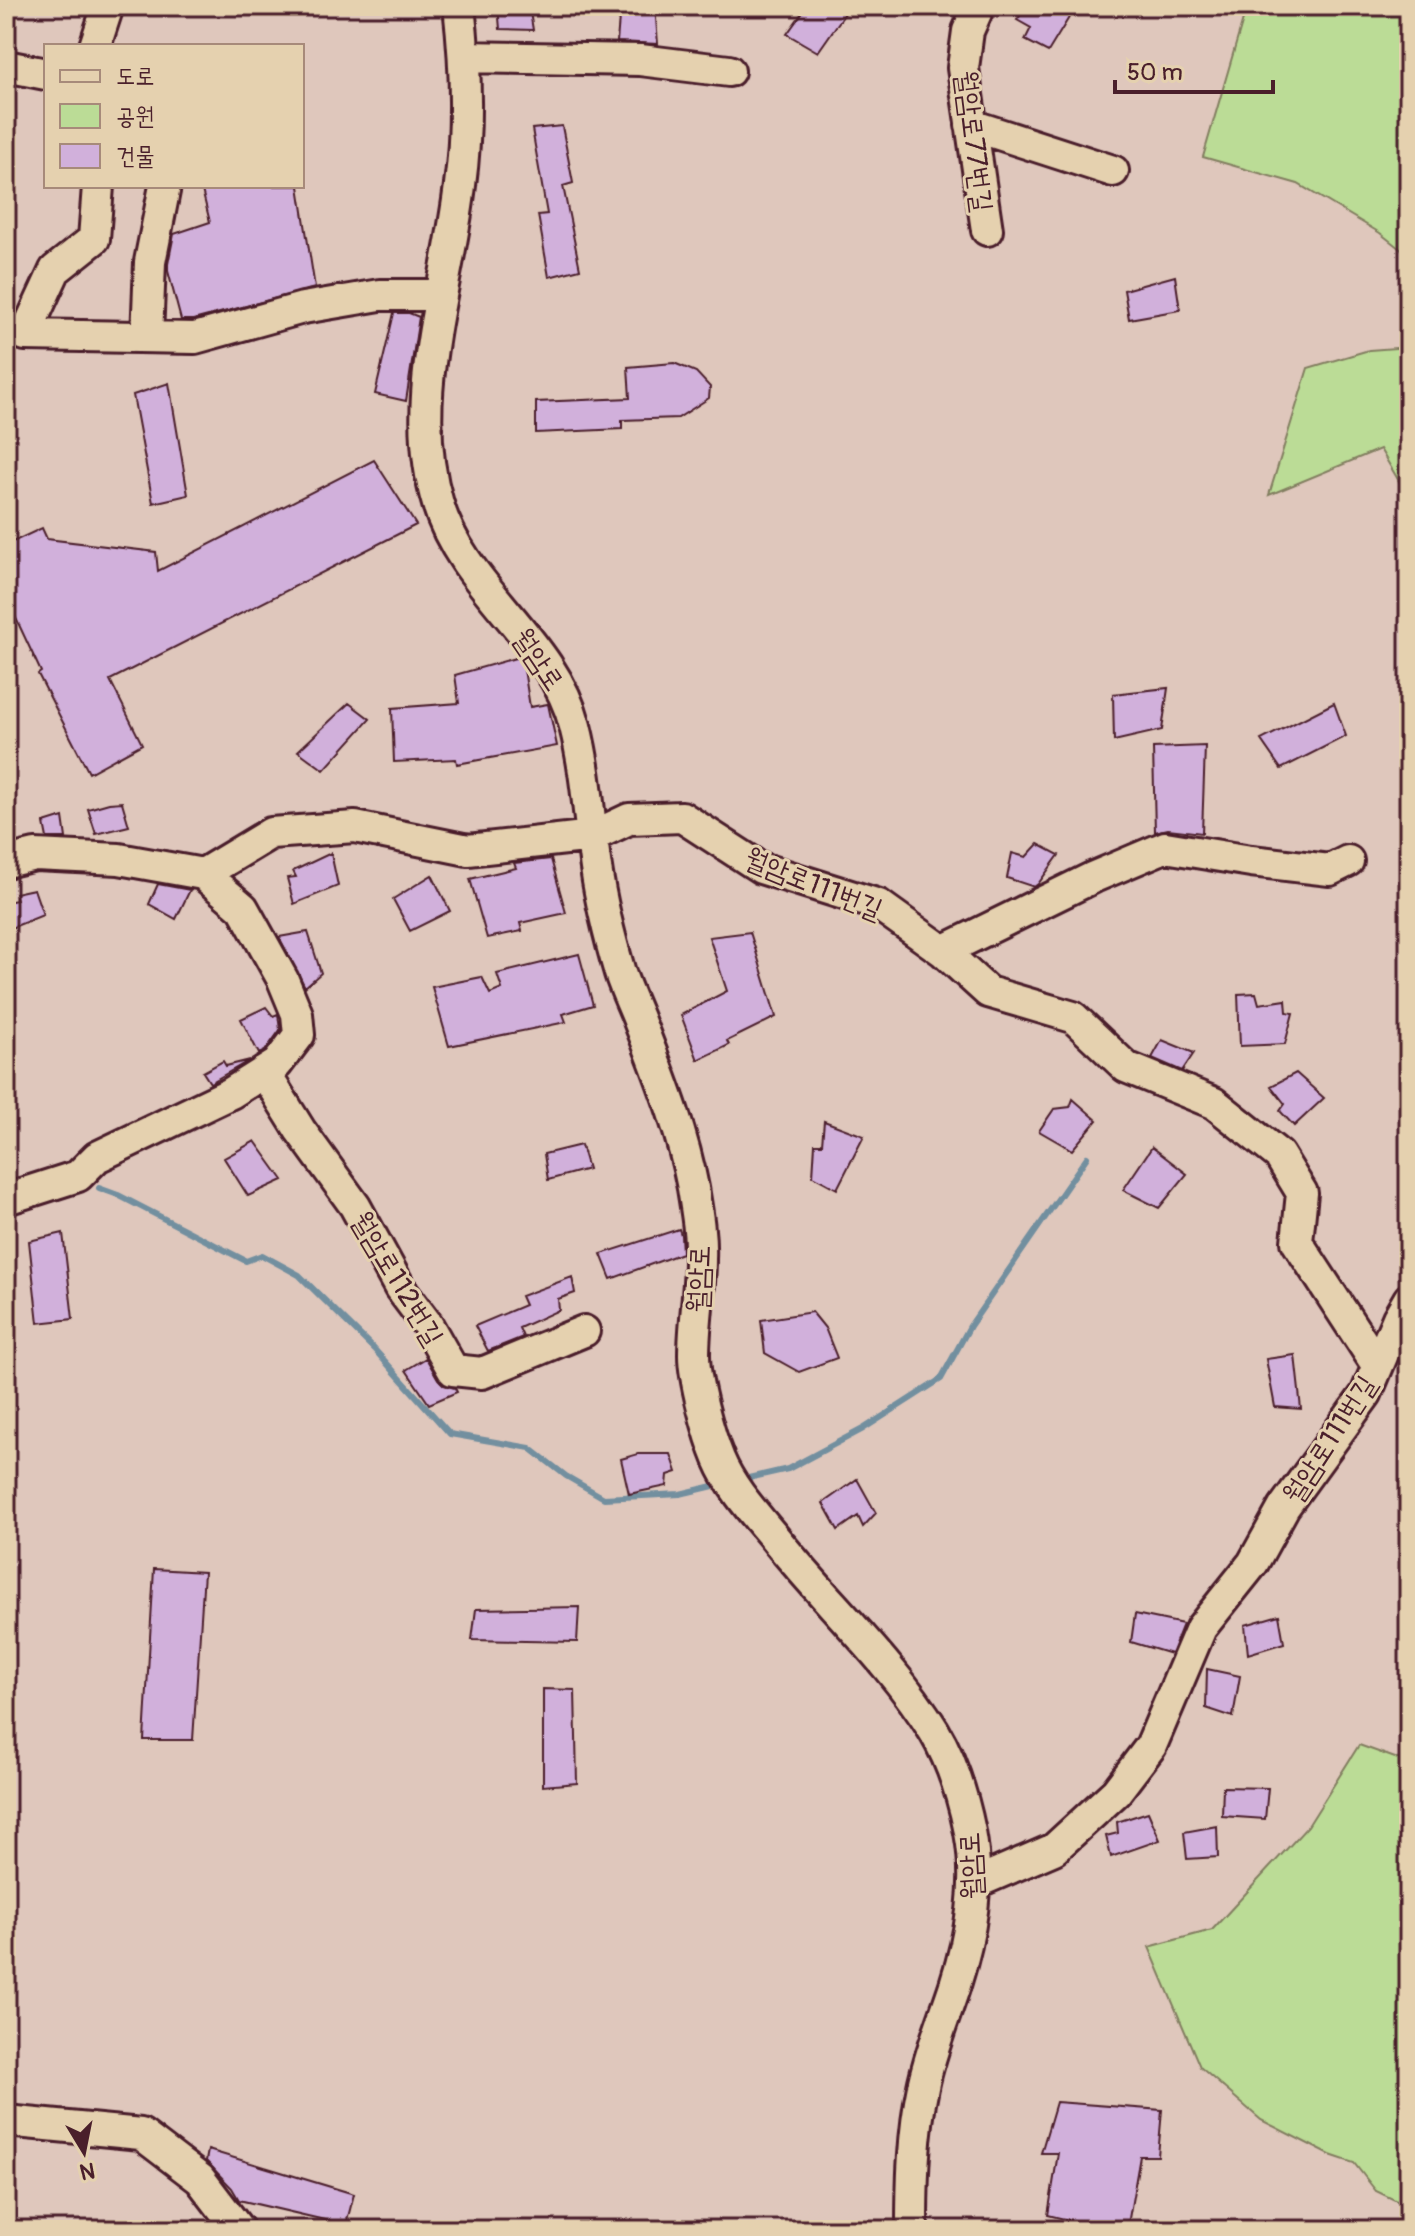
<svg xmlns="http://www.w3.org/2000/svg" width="1415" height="2236" font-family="Pangolin,'Poor Story',sans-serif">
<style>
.green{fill:#bbdc96;stroke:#827e60;stroke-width:2}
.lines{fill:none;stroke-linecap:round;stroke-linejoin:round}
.stream{stroke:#728f9f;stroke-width:6}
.building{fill:#d1b0db;stroke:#4a1f2b;stroke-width:2}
.minor-casing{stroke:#4a1f2b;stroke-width:36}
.minor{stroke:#e5d1af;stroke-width:30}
.labels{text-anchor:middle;stroke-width:6;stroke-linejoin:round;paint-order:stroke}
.street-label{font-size:28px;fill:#4a1f2b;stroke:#e5d1af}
</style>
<rect width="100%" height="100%" fill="#dfc7bc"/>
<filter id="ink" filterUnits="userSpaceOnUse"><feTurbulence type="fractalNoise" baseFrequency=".0125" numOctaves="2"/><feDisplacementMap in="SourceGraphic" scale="16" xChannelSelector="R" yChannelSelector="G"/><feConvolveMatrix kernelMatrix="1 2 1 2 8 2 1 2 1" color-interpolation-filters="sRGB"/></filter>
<g filter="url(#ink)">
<path class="green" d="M1247,6H1409V256L1380,233L1298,184L1203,157Z
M1409,347V498L1380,449L1269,495L1308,368L1369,350Z
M1359,1745L1409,1763V2207L1376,2191L1354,2163L1330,2155L1261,2120L1200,2067L1149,1947L1212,1930L1308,1826Z"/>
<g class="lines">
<path class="stream" d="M99,1188L118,1195L246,1261L262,1255L299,1275L374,1349L450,1434L530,1448L566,1476L604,1498L680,1494L722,1484
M740,1480L788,1469L863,1429L941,1379L970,1326L1087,1157"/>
</g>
<path class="building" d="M498,6H529L533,30L500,29Z
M620,6H655L658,44L617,42Z
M807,6H850L818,52L787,34Z
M1027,6H1076L1048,52L1025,40L1031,28L1017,20Z
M562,126L573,183L563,186L580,269L549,277L538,215L547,214L532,129Z
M201,186H299L315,288L193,320H181L168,271V264L174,234L210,222Z
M1175,276L1180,310L1129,319L1124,290Z
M394,313H409L419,317L406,401L375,394Z
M674,363L696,372L710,387L709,398L678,418L622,420V429L536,433V402L630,398L628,367Z
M169,383L188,495L153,503L133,395Z
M374,460L416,525L110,680L142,744L89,773L38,674L41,672L6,597V545L42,528L47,539L156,552L158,571Z
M519,657L523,663L530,707L548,704L557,746L457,764L456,759L394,762L392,708L459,703L455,675Z
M1168,688L1162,730L1114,741L1113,694Z
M349,703L370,719L324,770L298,751Z
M1334,703L1346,736L1281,769L1261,740Z
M1205,746L1202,833L1168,829L1155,832L1153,748Z
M122,802L129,826L96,834L88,809L109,803Z
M63,817L66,838H47L44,823Z
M1038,844L1059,855L1038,884L1034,887L1007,878L1012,853L1026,857Z
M331,853L338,886L294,904L287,878L296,877L293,871Z
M551,859L566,913L520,923L522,931L487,938L470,879L516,868L514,863Z
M432,875L450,911L410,931L393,899Z
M158,884L190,890L176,919L149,904Z
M34,889L43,915L6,930V902L17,900L15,893Z
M308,932L321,973L305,987L279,937Z
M750,932L776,1017L727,1041L729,1045L698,1060L681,1015L727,991L709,937Z
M579,954L593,1005L563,1014L566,1022L449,1046L432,987L482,977L490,994L502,989L497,974Z
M1256,993L1259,1004L1286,1000L1287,1012L1293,1013L1285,1044L1240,1046L1238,994Z
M266,1007L273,1016L278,1014L280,1030L265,1051L259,1054L241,1019Z
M1162,1040L1194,1053L1182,1071L1152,1058Z
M250,1060L210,1083L203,1072L223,1061L226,1066Z
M1296,1073L1324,1098L1294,1126L1280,1111L1285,1104L1271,1086Z
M1073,1099L1097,1120L1072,1150L1039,1131L1054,1109L1070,1107Z
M824,1121L864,1136L837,1189L813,1176L815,1144H822Z
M255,1141L283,1180L248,1196L224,1158Z
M581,1145L588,1169L548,1180L544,1154Z
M1152,1147L1187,1174L1159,1208L1123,1190Z
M679,1229L681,1235L682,1253L611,1279L601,1254Z
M63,1233L73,1319L38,1323L29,1241Z
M572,1277L575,1293L558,1299L559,1310L519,1328L523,1337L488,1351L475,1326L525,1305L521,1296Z
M812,1312L825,1328L837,1358L799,1372L765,1353L761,1320Z
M1295,1355L1301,1409L1275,1407L1266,1359Z
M426,1358L438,1379L444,1385L455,1388L457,1392L429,1404L406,1370Z
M638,1454H671L677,1472L668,1475L667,1486L629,1494L621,1459Z
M857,1479L876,1513L863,1527L858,1516L838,1530L823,1503Z
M154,1569L204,1572L193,1740H144Z
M579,1607L577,1642L472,1640L476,1609Z
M1135,1614L1183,1624L1171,1654L1131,1642Z
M1279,1615L1284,1643L1248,1654L1245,1625Z
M1207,1669L1240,1676L1233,1717L1206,1708Z
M543,1689L575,1690L577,1783L543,1786Z
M1223,1787L1268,1788L1265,1819L1222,1816Z
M1148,1812L1160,1840L1111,1857L1106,1836L1118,1833L1117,1822Z
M1217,1826L1218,1857L1187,1859L1184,1832Z
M1056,2102L1162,2110L1158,2156H1140L1127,2230H1109L1048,2215L1058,2153H1041Z
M208,2150L354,2194L346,2225L239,2200L232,2188L206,2161Z"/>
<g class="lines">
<g class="minor-casing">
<path id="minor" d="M459,6C466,66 468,125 460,185C448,290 406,399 438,504C463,589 553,639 575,726C587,773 589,821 596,868C601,903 610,939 620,973C625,988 632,1003 638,1018C659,1073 682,1129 693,1188C697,1212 701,1235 700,1259C700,1291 694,1323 694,1355C694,1380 709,1435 719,1459C731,1488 754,1513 774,1537C825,1601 891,1661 934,1731C952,1761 963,1797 970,1832C980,1884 971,1935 955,1985C944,2019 930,2052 923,2087C913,2134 912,2182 912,2230
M979,6L968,31L963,68L987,230
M95,46L108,6
M464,57L640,60L729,71
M6,66L46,74
M971,125L1113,171
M98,186L94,239L55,270L25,335L195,338L303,308L380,295H441
M147,337L150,262L165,186
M6,862L35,855L119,859L203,874L271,833L355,827L468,850L593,836L629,819L682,817L761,868L879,905L943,951L988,992L1073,1017L1126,1067L1214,1103L1279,1155L1302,1193L1297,1242L1377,1365
M943,951L1094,877L1165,847L1251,861L1330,870L1348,861
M264,1072L300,1130L355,1206L400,1288L427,1324L453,1370L482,1373L584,1331
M6,1199L78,1176L97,1157L231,1093L277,1064L299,1035L297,1014L283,980L243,908L203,874
M975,1883L1054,1849L1116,1792L1151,1746L1201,1628L1253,1563L1284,1507L1366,1394L1398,1318L1409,1299
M6,2121L141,2134L200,2179L239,2230"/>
</g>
<use href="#minor" class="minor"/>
</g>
</g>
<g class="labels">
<g class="street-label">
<text transform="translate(975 141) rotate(83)" y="10">월암로77번길</text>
<text transform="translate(539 659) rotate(56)" y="10">월암로</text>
<text transform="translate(814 883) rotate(22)" y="10">월암로111번길</text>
<text transform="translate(398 1278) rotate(59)" y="10">월암로112번길</text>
<text transform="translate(698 1279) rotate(-88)" y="10">월암로</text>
<text transform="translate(1329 1439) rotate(-57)" y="10">월암로111번길</text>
<text transform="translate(970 1866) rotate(-93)" y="10">월암로</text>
</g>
</g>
<rect width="1415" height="2236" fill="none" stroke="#e5d1af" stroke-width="32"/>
<rect x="16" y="16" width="1383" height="2204" fill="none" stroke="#4a1f2b" stroke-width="3" filter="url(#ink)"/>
<rect x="44" y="44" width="260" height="144" fill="#e5d1af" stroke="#a78a7a" stroke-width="2"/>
<rect x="60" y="70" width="40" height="12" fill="#e5d1af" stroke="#a78a7a" stroke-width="2"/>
<text x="116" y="84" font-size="24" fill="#4a1f2b">도로</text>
<rect x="60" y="104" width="40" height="24" fill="#bbdc96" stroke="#a78a7a" stroke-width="2"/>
<text x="116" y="124" font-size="24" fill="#4a1f2b">공원</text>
<rect x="60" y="144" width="40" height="24" fill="#d1b0db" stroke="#a78a7a" stroke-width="2"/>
<text x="116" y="164" font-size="24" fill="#4a1f2b">건물</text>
<g transform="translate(84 2152) rotate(170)" stroke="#e5d1af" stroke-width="6" paint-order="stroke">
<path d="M0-6L14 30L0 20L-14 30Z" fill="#4a1f2b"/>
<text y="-12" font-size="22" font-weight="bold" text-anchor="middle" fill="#4a1f2b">N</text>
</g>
<path d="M1115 80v12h158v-12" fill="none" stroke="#4a1f2b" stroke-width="4"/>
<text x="1127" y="80" font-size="24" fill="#4a1f2b" stroke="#e5d1af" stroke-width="6" paint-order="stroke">50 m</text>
</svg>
